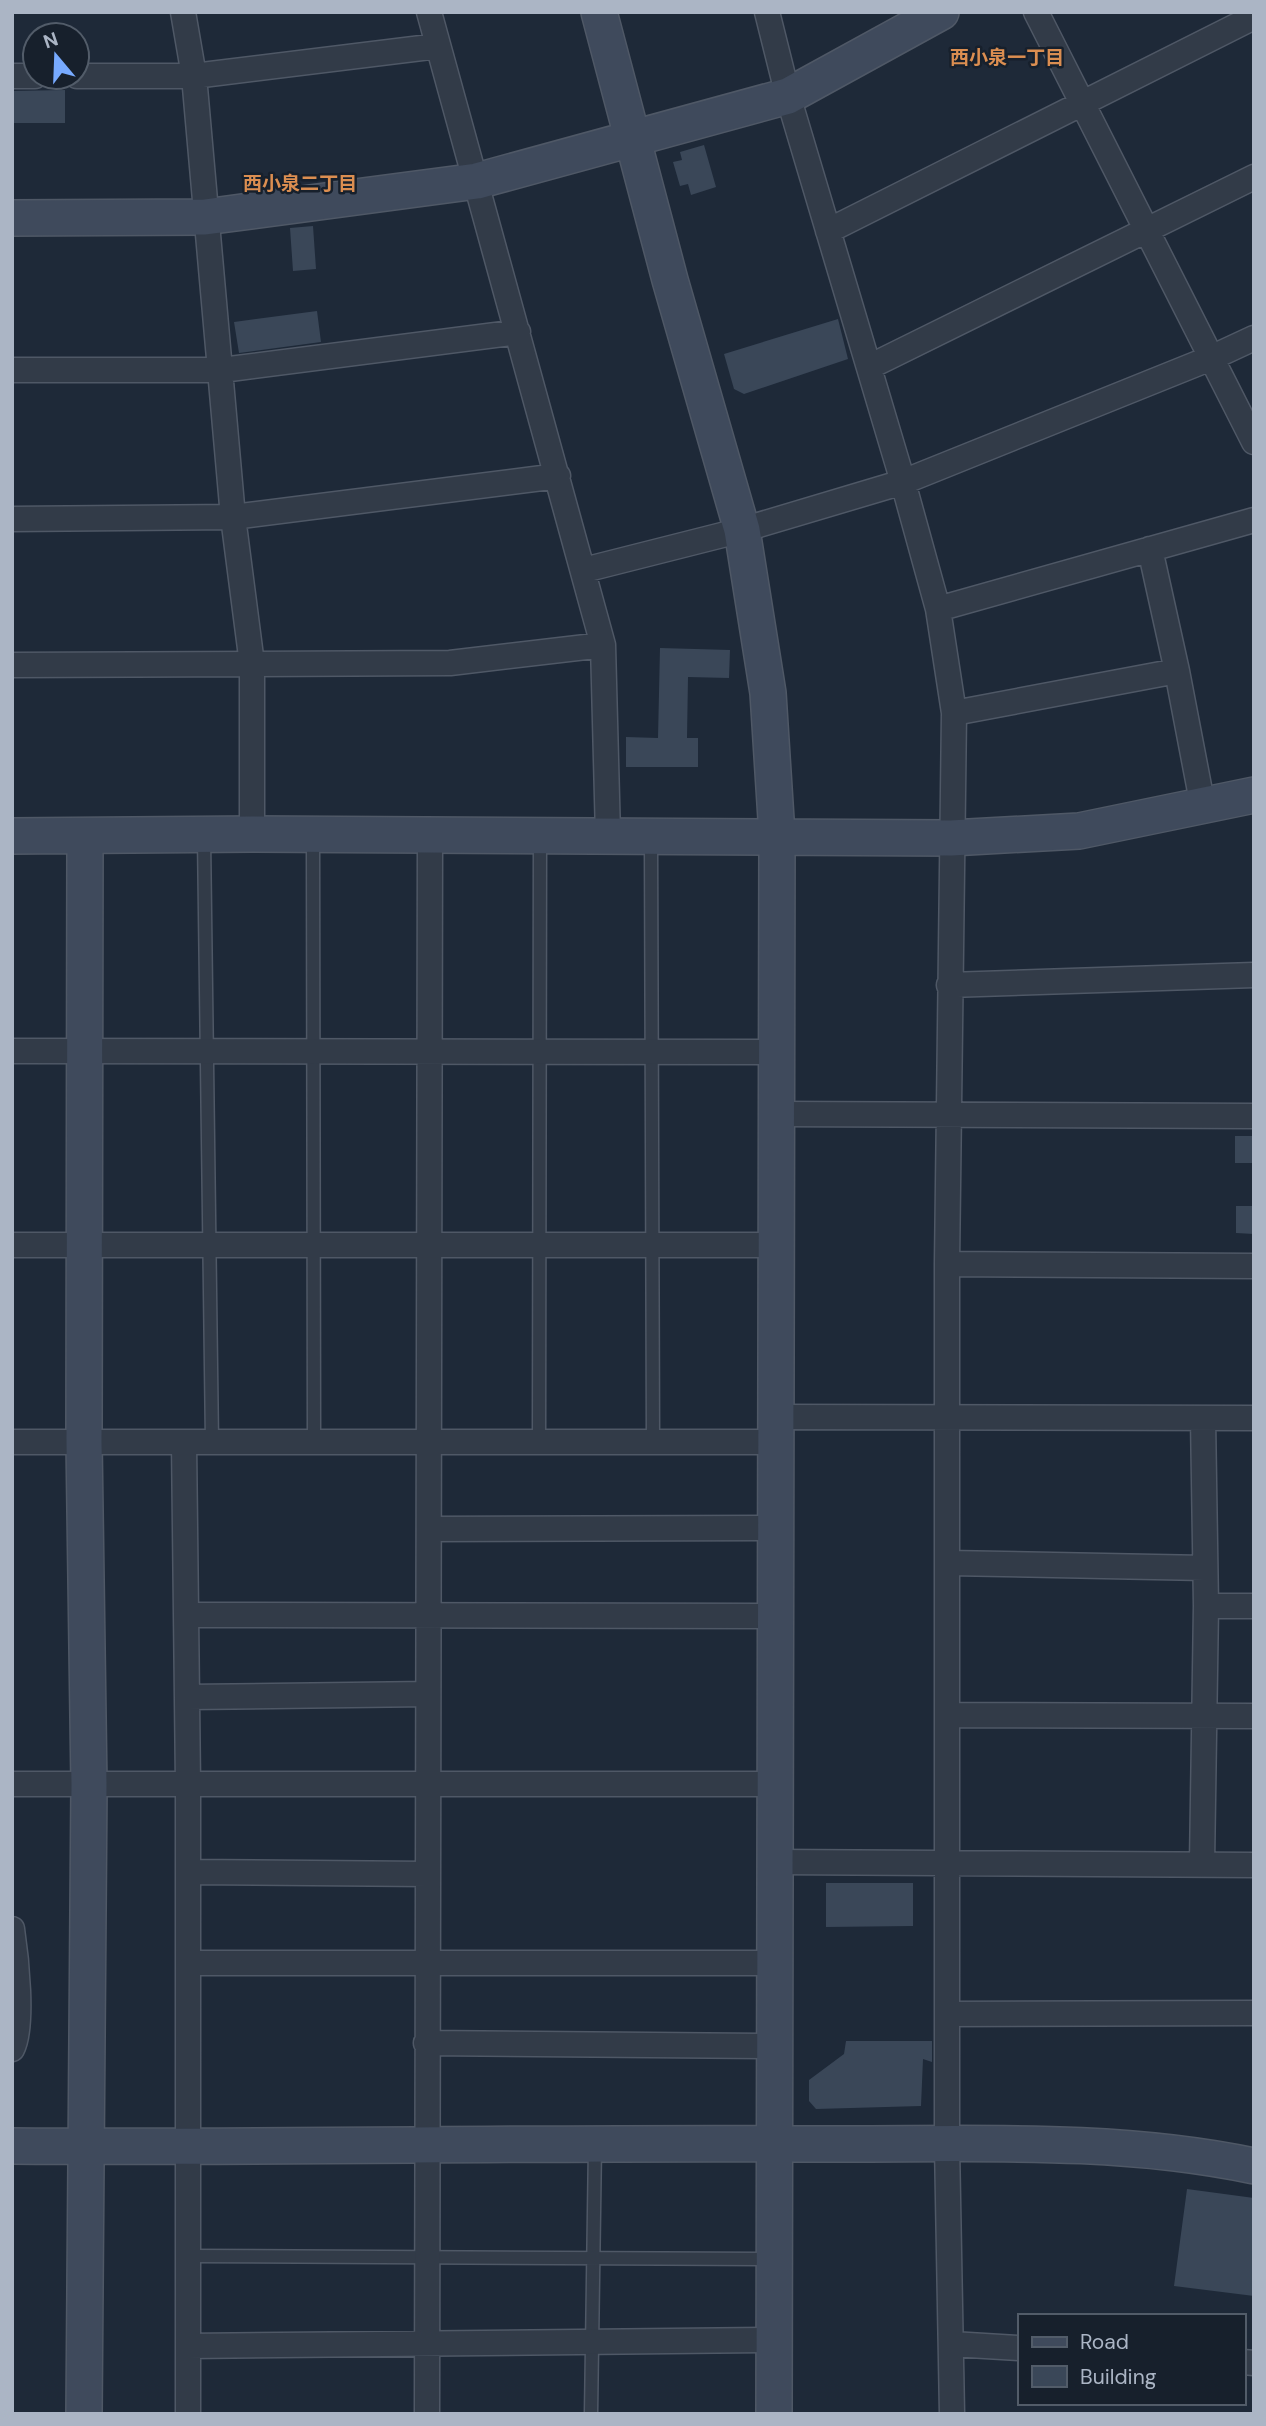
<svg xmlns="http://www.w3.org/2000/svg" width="1266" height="2426" font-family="'DM Sans','Noto Sans JP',sans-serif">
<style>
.building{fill:#3a4758}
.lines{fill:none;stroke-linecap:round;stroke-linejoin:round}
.lane-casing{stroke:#4f5866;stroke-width:15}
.street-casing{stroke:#4f5866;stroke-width:27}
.secondary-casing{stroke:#4f5866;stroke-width:38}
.lane{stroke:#323b48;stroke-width:12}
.street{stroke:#323b48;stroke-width:24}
.secondary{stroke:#3f4a5c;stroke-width:35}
.labels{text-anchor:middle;stroke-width:5;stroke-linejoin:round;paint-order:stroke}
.neighbourhood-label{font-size:19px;font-weight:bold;fill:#db8e51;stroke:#17202c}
</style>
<rect width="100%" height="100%" fill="#1e2938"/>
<path class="building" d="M65,90V123H12V91Z
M704,145L716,187L691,195L688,184L680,186L673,162L682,160L680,152Z
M313,226L316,269L293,271L290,228Z
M317,311L321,342L239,353L234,322Z
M838,319L848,359L744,394L734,389L724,354Z
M660,648L730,650L729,678L688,677L687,738H698V767H626V737L658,738Z
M1235,1136H1254V1163H1235Z
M1236,1206H1254V1234L1236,1233Z
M826,1883H913V1926L826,1927Z
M846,2041H932V2062L923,2059L921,2106L816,2109L809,2101V2080L844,2054Z
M1187,2189L1254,2198V2296L1174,2286Z"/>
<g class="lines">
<g class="lane-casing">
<path id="lane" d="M313,836L314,1442
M204,837L212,1442
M651,839L653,1442
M539,1442L540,836
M188,2256L772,2259
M591,2414L595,2145"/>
</g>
<g class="street-casing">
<path id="street" d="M183,12L194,76L233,517L252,664V834
M429,12L603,645L608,836
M767,12L788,96L903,482L938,609L954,713L947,1264V2145L952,2414
M1036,12L1254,442
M12,76H35
M77,76H194L438,46
M828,231L1254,17
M869,367L1254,177
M12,370H222L518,332
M12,519L233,517L558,476
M584,570L742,530L903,482L1211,358L1254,338
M938,609L1254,520
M12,665L450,663L603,645
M1177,671L1203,807
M954,713L1177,671L1150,549
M949,985L1254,975
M12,1051L777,1052
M777,1114L1254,1116
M12,1245H776
M947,1264L1254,1266
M776,1417L1254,1418
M12,1442H776
M184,1442L188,1785V2414
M429,1529L776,1528
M948,1563L1205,1568
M1206,1606H1254
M188,1615L776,1616
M188,1697L428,1694
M948,1715L1254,1716
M12,1784H775
M775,1862L1254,1865
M1202,1864L1206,1606L1203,1418
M188,1872L428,1874
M12,1929C16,1955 24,2027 12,2049
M188,1963H775
M948,2014L1254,2013
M426,2043L775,2046
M952,2344L1019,2348
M188,2346L774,2340
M1243,2362L1254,2363
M427,2414L430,836"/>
</g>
<g class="secondary-casing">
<path id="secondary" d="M599,12L670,280L742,530L768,693L777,835L774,2414
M12,218L205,217L477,181L788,96L941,12
M12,836L252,834L951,838L1079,831L1254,795
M12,2146C281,2148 549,2142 818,2144C962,2145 1112,2136 1254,2166
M84,2414L89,1785L84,1442L85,836"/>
</g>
<use href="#lane" class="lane"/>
<use href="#street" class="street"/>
<use href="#secondary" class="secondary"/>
</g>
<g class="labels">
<g class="neighbourhood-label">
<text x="1007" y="64">西小泉一丁目</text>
<text x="300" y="190">西小泉二丁目</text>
</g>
</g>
<rect width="1266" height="2426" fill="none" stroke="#abb5c5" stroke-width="28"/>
<rect x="1018" y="2314" width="228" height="91" fill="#17202c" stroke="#525c69" stroke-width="2"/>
<rect x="1032" y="2337" width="35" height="10" fill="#3f4a5c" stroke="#525c69" stroke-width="2"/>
<text x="1080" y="2349" font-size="21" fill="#abb5c5">Road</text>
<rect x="1032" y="2366" width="35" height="21" fill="#3a4758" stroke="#525c69" stroke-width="2"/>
<text x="1080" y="2384" font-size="21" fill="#abb5c5">Building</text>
<g transform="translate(56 56) rotate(341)"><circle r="33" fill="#17202c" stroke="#525c69" stroke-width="2"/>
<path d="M0-5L12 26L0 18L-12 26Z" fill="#77aaff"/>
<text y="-10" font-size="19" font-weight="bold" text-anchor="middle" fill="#abb5c5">N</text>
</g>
</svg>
